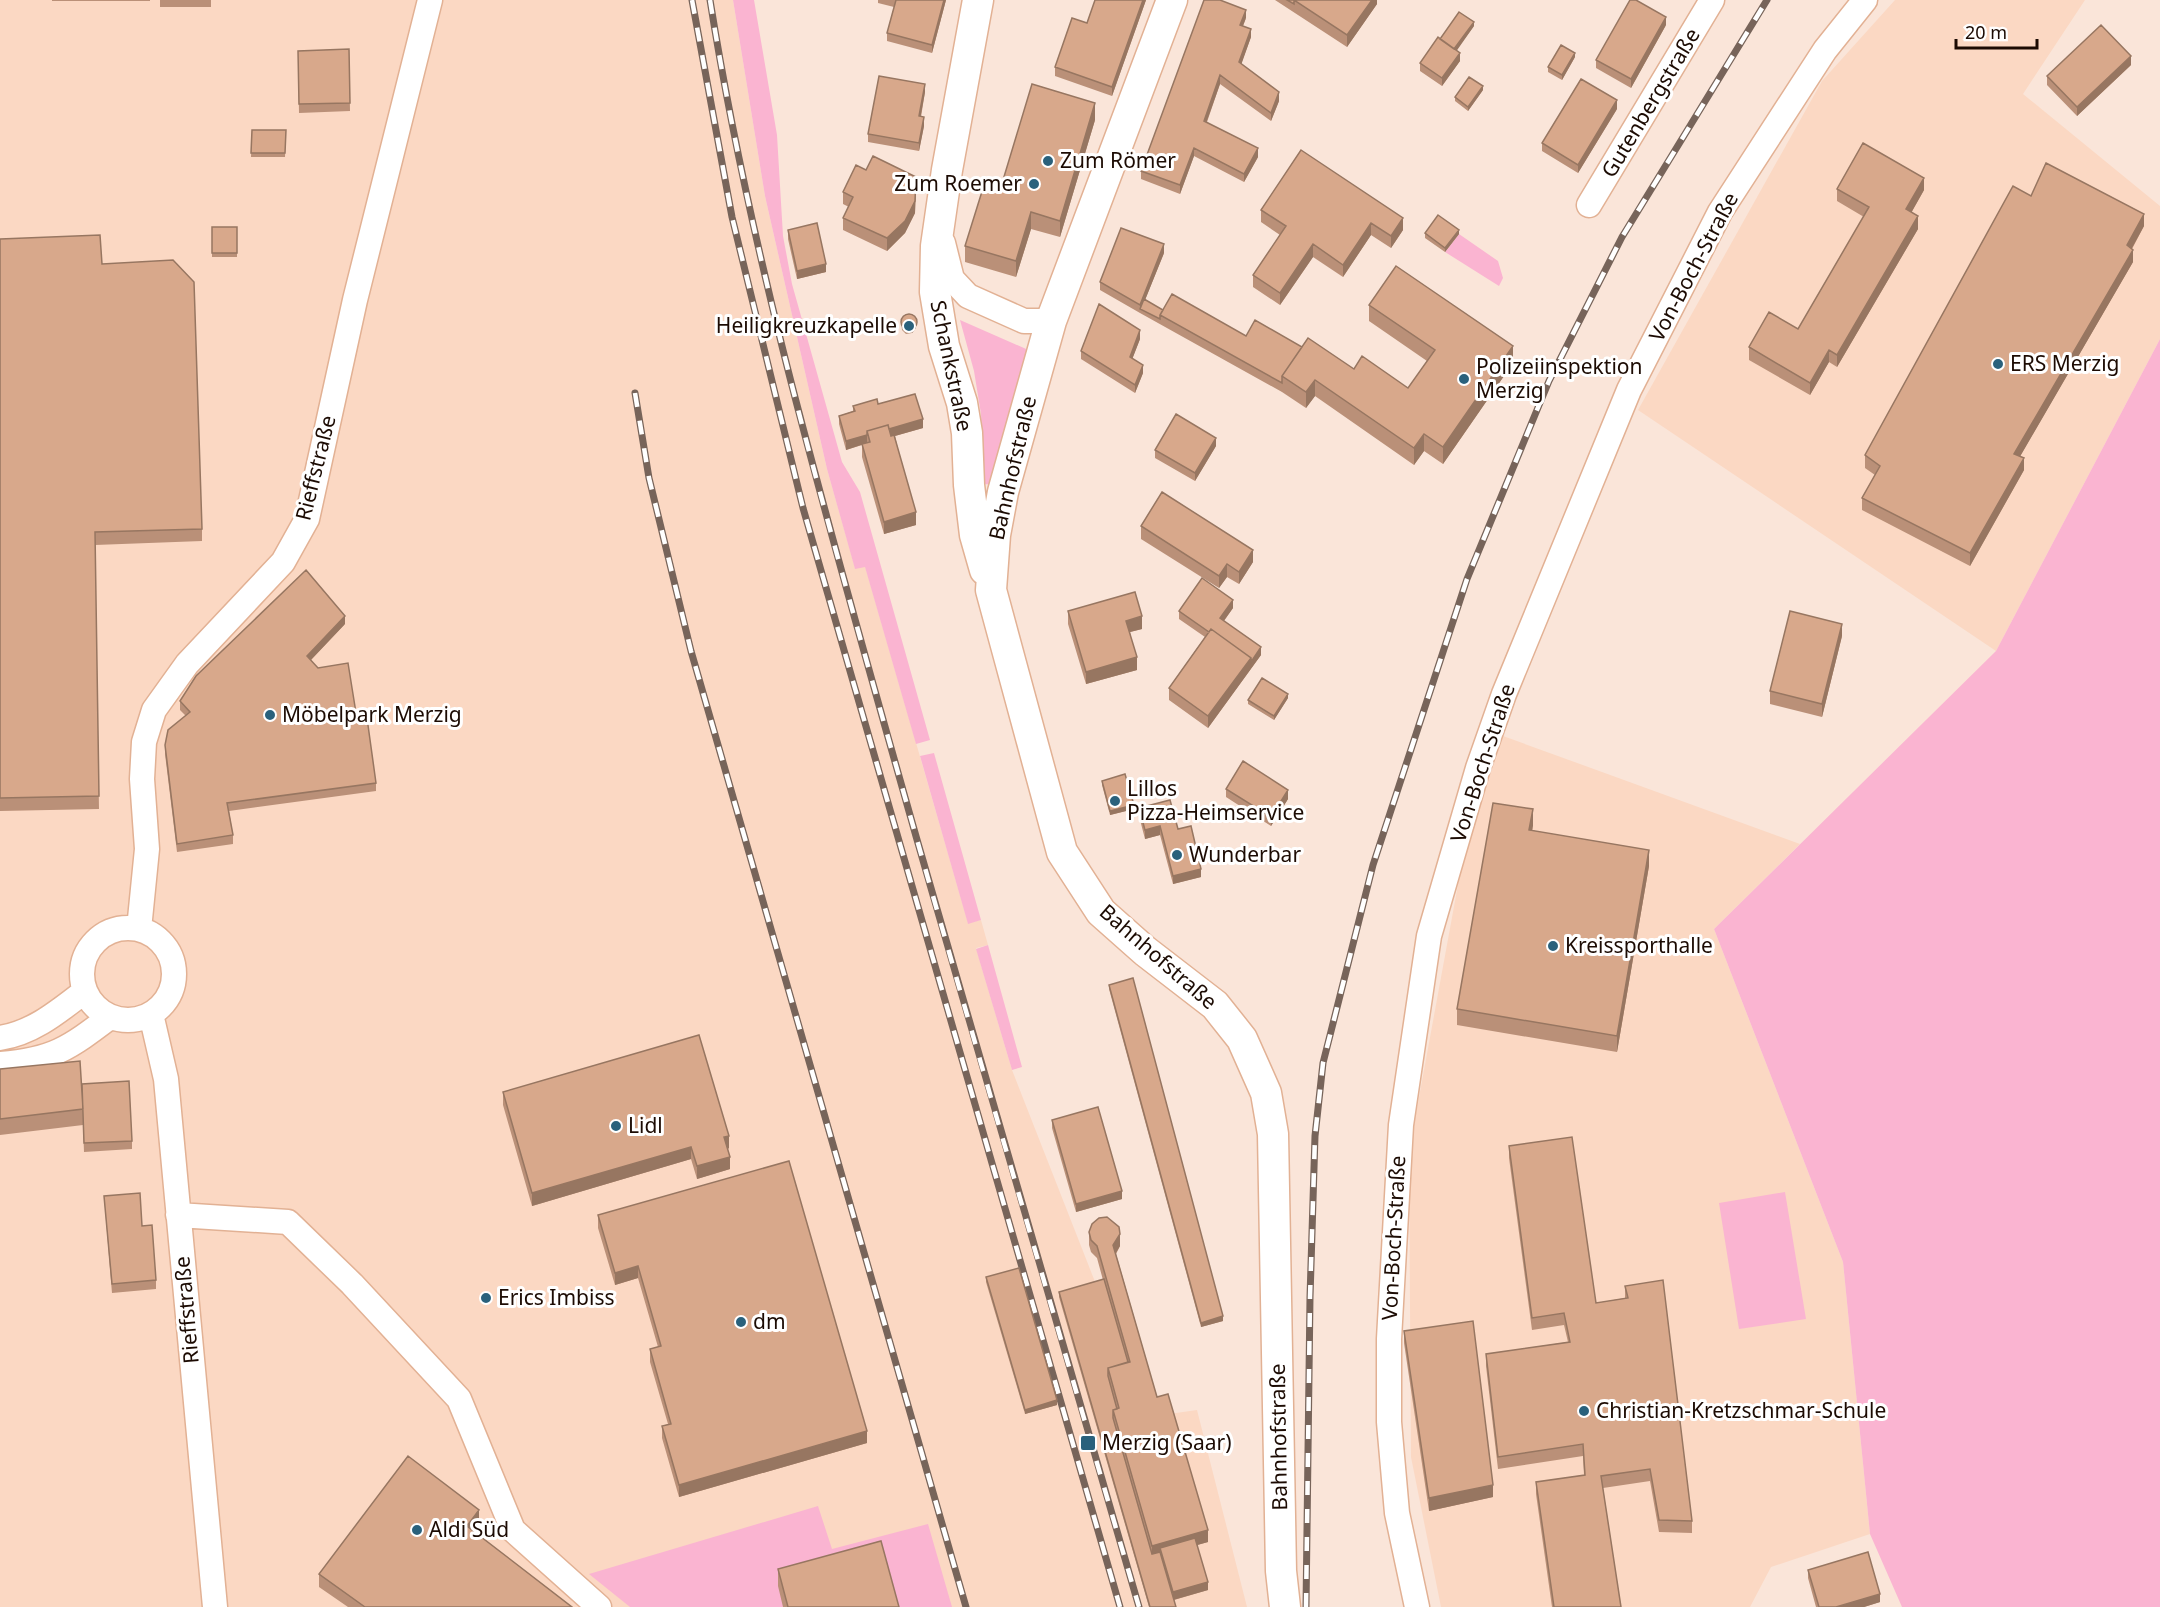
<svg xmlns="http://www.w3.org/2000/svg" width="2160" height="1607" font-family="'Noto Sans',sans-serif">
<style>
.built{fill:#fbd8c3}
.green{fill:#fab4d1}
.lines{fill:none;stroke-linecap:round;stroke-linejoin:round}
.minor-casing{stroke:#e2b194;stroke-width:27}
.tertiary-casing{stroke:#e2b194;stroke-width:33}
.minor{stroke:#fff;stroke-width:24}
.tertiary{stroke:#fff;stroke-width:30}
.rail-casing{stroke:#77645a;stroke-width:7}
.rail{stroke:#fff;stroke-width:4.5;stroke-dasharray:14;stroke-linecap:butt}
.wall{fill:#ba9078}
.shaded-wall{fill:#977661}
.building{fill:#d8a88b;stroke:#977661;stroke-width:1.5}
.poi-dot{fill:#2a617c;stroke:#fff;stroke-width:2}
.labels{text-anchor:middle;stroke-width:6;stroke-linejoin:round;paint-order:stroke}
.street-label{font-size:21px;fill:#1c0b03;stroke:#fff}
.poi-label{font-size:21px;fill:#1c0b03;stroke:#fff;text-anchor:start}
</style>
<rect width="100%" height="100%" fill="#fae5d9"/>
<path class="built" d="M0,0H733L765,196L827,469L855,568L865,566L968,923L981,920L988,945L976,948L1012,1070L1128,1366L1120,1421L1197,1410L1247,1607H0Z
M1895,0H2085L2023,94L2160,206V339L1996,651L1638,410L1822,81Z
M1503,736L1800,844L1714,929L1843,1262L1870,1534L1771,1567L1750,1607H1441L1411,1457L1409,1152L1464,852Z"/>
<path class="green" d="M733,0H754L777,135L783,236L792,284L842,462L860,492L930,740L916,744L865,567L855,569L827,469L765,196Z
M1459,234L1498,261L1503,278L1499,286L1445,252Z
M960,320L1033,352L997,485L983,484L981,414L974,371Z
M2160,339V1607H1902L1870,1534L1843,1262L1714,929L1996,651Z
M934,753L981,920L968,924L920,756Z
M988,945L1022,1067L1012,1070L976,949Z
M1785,1192L1806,1319L1739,1329L1719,1203Z
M818,1506L832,1549L928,1524L952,1607H630L589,1574Z"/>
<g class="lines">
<g class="minor-casing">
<path id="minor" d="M1589,205L1712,0
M943,243L952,279L968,296L1024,321H1051
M82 974a46 46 0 1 1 92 0a46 46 0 1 1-92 0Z
M139,929L147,849L142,779L144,742L154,710L187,664L283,562L307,519L355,300L430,0
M151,1014L166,1079L215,1607
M0,1038C33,1033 59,1011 85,991
M0,1064C53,1060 69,1048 110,1017
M178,1215L288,1222L352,1284L459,1399L513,1530L599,1607
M1417,1607L1397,1513L1389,1422V1339L1401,1125L1429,936L1478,768L1504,694L1629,390L1720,212L1825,50L1865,0"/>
</g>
<g class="tertiary-casing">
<path id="tertiary" d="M978,0L947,170L936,246L935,292L944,346L962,403L967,433L969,485L975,535L985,570
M1172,0L1051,321L1003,492L995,535L991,590L1062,852L1101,912L1145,951L1215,1005L1242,1039L1266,1093L1273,1134L1281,1571L1285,1607"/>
</g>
<use href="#minor" class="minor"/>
<use href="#tertiary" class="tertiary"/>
<g class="rail-casing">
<path id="rail" d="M692,0L732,217L803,508L1120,1607
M710,0C749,246 817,484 884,723C967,1018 1053,1312 1139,1607
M635,393L649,478L691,651L966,1607
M1306,1607L1310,1297L1315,1136L1323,1063L1373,865L1467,579L1549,381L1622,237L1767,0"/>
</g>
<use href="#rail" class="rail"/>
</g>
<path class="wall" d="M52,0H150V1H52Z
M160,0H211V7H160Z
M878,0H946L932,53L887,41V33L894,7L878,3Z
M1095,0H1146L1112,96L1055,76V67L1087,23Z
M1275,0H1377V4L1347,47Z
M1246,18L1243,26L1251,37L1241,64L1279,101L1271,121L1220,84L1207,122L1258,157L1244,182L1194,156L1180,194L1141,179V171Z
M1666,25L1631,88L1596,68V60Z
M1474,26L1456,50L1460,61L1442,86L1420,71V63L1440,39Z
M349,49L350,111L299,113L298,51Z
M1575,57L1562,80L1548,72V67Z
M2131,65L2077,116L2047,85V76Z
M1483,90L1468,111L1455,101V97Z
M925,92L921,117L924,126L919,151L868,142V134Z
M1617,109L1578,173L1542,151V143Z
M1095,120L1060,237L1031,229L1016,277L965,262V246L1000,190Z
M252,130H286L285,157H251Z
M1301,150L1403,230L1391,248L1371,235L1343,277L1313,257L1280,305L1253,287V275L1280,235L1261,222V210Z
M866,170L916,190L915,213L905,233L887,251L843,230V218L849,207L843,204V192Z
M1837,189L1924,190L1911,213L1918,229L1837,367L1829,362L1810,395L1749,360V347L1798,329L1864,217L1837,201Z
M2031,196L2144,226L2132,249L2133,262L2020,456L2024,470L1970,566L1862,510V498L1875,475L1865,468V455Z
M212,227H237V257H212Z
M788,230L826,272L797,279L788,239Z
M1425,233L1459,234L1445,252L1425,238Z
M0,239L102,264L202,529V541L95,545L99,809L0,811Z
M1164,253L1145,300L1163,310L1246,336L1302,347L1354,369L1408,388L1427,361L1369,321V305L1513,363L1443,464L1424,451L1414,465L1315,396L1306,408L1282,392L1140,313L1100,290V282Z
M901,320L916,328L912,333L906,334L902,330Z
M1140,339L1132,359L1143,373L1135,393L1081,359V351Z
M878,404L923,428L895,436L916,525L884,534L862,457V445L846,450L839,424V416L853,411V406Z
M1216,446L1195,481L1155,458V450Z
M1141,526L1253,562L1239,584L1227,577L1219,588L1141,539Z
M1233,608L1224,621L1261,655L1208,728L1169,700V688L1205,637L1179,619V611Z
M1068,611L1142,629L1130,632L1137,670L1086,684L1068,624Z
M345,624L311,660L357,719L376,783V791L229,811L233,835V844L177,852L165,754V745L186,716L180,710V701Z
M1842,636L1822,717L1770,704V691Z
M1288,698L1274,720L1248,704V700Z
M1102,781L1134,809L1110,815L1102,785Z
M1226,789L1288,799L1271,826L1226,797Z
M1139,808L1178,829L1201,877L1173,884L1160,835L1145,839L1139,816Z
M1533,826L1532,830L1649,866L1617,1052L1457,1025V1009Z
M1109,985L1223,1321L1201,1327L1109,989Z
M0,1069L82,1084L132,1141V1149L84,1152L83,1125L0,1135Z
M503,1092L729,1148L728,1149L730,1169L697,1179L691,1159L532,1206L503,1105Z
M1052,1120L1122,1199L1076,1212L1052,1128Z
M1509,1146L1596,1303L1625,1298V1286L1692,1521V1533L1659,1532L1650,1481L1603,1488L1621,1607H1552L1536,1494V1482L1584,1475L1583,1456L1498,1469L1486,1366V1354L1568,1342L1564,1325L1532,1330L1509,1158Z
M104,1196L142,1226L156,1280V1289L112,1293Z
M598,1215L867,1443L679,1497L662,1438V1426L668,1424L650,1362V1349L658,1347L638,1278L615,1285L598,1228Z
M1089,1232L1120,1246L1116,1254L1157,1397L1208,1542L1197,1545L1208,1590L1174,1600L1176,1607H1149L1059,1297V1292L1103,1280L1097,1258L1091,1252L1089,1245Z
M986,1277L1057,1405L1025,1414L986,1282Z
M1404,1331L1493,1497L1429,1511L1404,1343Z
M479,1522L473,1531L572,1607H348L319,1587V1574Z
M778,1569L899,1607H783L778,1586Z
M1808,1570L1880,1602L1864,1607H1816L1808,1578Z"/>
<path class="shaded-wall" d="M944,0H946L932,53V45Z
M1143,0H1146L1112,96V87Z
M1372,0H1377V4L1347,47V35Z
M1246,10V18L1240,33V25Z
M1666,17V25L1631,88V79Z
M1474,22V26L1453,56V51Z
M1251,29V37L1239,71V62Z
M1460,53V61L1442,86V78Z
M1575,53V57L1562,80V75Z
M2131,56V65L2077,116V107Z
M1220,75V84L1204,129V121Z
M925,84V92L919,125V116Z
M1483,86V90L1468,111V107Z
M1279,92V101L1271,121V113Z
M1617,100V109L1578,173V165Z
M1095,103V120L1060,237V221Z
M924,117V126L919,151V143Z
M1194,148V156L1180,194V185Z
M1258,148V157L1244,182V174Z
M916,177L915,213L905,233L887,251V238Z
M1924,178V190L1906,222V209Z
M1031,212V229L1016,277V261Z
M2144,214V226L2127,257V245Z
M1918,216V229L1837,367V355Z
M1403,218V230L1391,248V236Z
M1371,223V235L1343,277V265Z
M1459,230V234L1445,252V248Z
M1164,244V253L1141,310L1140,309V305Z
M1313,244V257L1280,305V293Z
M2133,250V262L2014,467V454Z
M826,264V272L797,279V271Z
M916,324V328L912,333V329Z
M1140,330V339L1130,365V357Z
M1513,346V363L1443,464V447Z
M1829,350V362L1810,395V383Z
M1143,365V373L1135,393V385Z
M1315,380V396L1306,408V392Z
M923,419V428L870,443L868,435Z
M1424,434V451L1414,465V448Z
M867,435V443L846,450V441Z
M1216,438V446L1195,481V473Z
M2024,458V470L1970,566V553Z
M916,512V525L884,534V522Z
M1253,550V562L1239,584V572Z
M1227,564V577L1219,588V576Z
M1233,600V608L1220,626V618Z
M345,616V624L307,664V656Z
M1142,616V629L1126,633V621Z
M1842,624V636L1822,717V704Z
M1261,647V655L1208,728V716L1251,658Z
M1137,657V670L1086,684V672Z
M1288,694V698L1274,720V716Z
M1288,790V799L1271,826V817Z
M1134,805V809L1110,815V811Z
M1533,809V826L1529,846V830Z
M1160,826V835L1145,839V830Z
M1649,850V866L1617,1052V1036Z
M1201,869V877L1173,884V876Z
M729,1136V1148L724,1150V1137Z
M691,1147V1159L532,1206V1193Z
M730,1157V1169L697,1179V1166Z
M1122,1191V1199L1076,1212V1204Z
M1120,1234V1246L1113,1258V1245Z
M638,1266V1278L615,1285V1273Z
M1223,1316V1321L1201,1327V1323Z
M1057,1400V1405L1025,1414V1410Z
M867,1431V1443L679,1497V1485Z
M1493,1485V1497L1429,1511V1498Z
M479,1510V1522L467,1538V1526Z
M1208,1530V1542L1162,1555L1160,1548V1556L1152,1558V1546Z
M1208,1582V1590L1173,1600V1592Z
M1880,1594V1602L1864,1607H1836Z"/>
<path class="building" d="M896,0H944L932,45L887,33Z
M1095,0H1143L1112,87L1055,67L1072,18L1087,23Z
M1204,0H1220L1246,10L1240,25L1251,29L1239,62L1279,92L1271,113L1220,75L1204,121L1258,148L1244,174L1194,148L1180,185L1141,171Z
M1287,0H1294V4Z
M1294,0H1372L1347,35Z
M1630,0H1636L1666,17L1631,79L1596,60Z
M1459,12L1474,22L1454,49L1440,39Z
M2101,25L2131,56L2077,107L2047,76Z
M1438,37L1460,53L1442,78L1420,63Z
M1561,45L1575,53L1562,75L1548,67Z
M349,49L350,103L299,104L298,51Z
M879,76L925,84L919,116L924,117L919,143L868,134Z
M1469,77L1483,86L1468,107L1455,97Z
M1581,79L1617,100L1578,165L1542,143Z
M1032,84L1095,103L1060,221L1031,212L1016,261L965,246L984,185L1000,190Z
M252,130H286L285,153H251Z
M1863,143L1924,178L1906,209L1918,216L1837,355L1829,350L1810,383L1749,347L1769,312L1798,329L1869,207L1837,189Z
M1301,150L1403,218L1391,236L1371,223L1343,265L1313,244L1280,293L1253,275L1286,226L1261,210Z
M873,156L916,177L915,201L905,221L887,238L843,218L853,197L843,192L856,165L866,170Z
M2046,163L2144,214L2127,245L2133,250L2014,454L2024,458L1970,553L1862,498L1880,466L1865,455L2013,186L2031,196Z
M1438,215L1459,230L1445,248L1425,233Z
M817,223L826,264L797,271L788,230Z
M212,227H237V253H212Z
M1121,228L1164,244L1140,305L1100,282Z
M100,235L102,264L173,260L194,282L202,529L95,532L99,796L0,798V239Z
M1396,266L1513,346L1443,447L1424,434L1414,448L1315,380L1306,392L1282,376L1308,338L1354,369L1362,356L1408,388L1435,350L1369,305Z
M1172,294L1246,336L1255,320L1302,347L1282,376V383L1160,315Z
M1144,299L1163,310L1160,315V319L1140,309Z
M1099,304L1140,330L1130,357L1143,365L1135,385L1081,351Z
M901 322a8 8 0 1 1 16 0a8 8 0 1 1-16 0Z
M915,394L923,419L889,429L888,425L867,431V435L846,441L839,416L855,411L853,406L877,399L878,404Z
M1176,414L1216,438L1195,473L1155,450Z
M888,425L891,436L894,435L916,512L884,522L862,444L870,442L867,431Z
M1162,492L1253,550L1239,572L1227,564L1219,576L1141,526Z
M306,570L345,616L307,656L318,668L348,663L357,719L367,718L376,783L227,803L233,835L177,844L165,745L168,730L190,712L180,701L196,676Z
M1202,578L1233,600L1220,618L1261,647L1251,662V658L1211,629L1209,632L1179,611Z
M1135,592L1142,616L1126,621L1137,657L1086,672L1068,611Z
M1790,611L1842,624L1822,704L1770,691Z
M1211,629L1251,658L1208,716L1169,688Z
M1262,678L1288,694L1274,716L1248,700Z
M1243,761L1288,790L1271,817L1226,789Z
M1125,774L1134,805L1110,811L1102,781Z
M1170,800L1178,829L1191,826L1201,869L1173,876L1160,826L1145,830L1139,808Z
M1493,803L1533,809L1529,830L1649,850L1617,1036L1457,1009Z
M1133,978L1223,1316L1201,1323L1109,985Z
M699,1035L729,1136L724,1137L730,1157L697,1166L691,1147L532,1193L503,1092Z
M80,1061L83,1109L0,1119V1069Z
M129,1081L132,1141L84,1143L82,1084Z
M1098,1107L1122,1191L1076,1204L1052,1120Z
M1572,1137L1596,1303L1628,1298L1625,1286L1663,1280L1692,1521L1659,1520L1650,1469L1601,1476L1621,1607H1554L1536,1482L1585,1475L1583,1444L1498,1457L1486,1354L1570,1342L1564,1313L1532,1318L1509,1146Z
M789,1161L867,1431L679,1485L662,1426L671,1424L650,1349L661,1346L638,1266L615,1273L598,1215Z
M140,1193L142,1226L152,1225L156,1280L112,1284L104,1196Z
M1107,1217L1119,1227L1120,1234L1113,1245L1157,1397L1168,1394L1208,1530L1152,1546L1113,1410L1119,1408L1108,1368L1130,1362L1097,1246L1091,1240L1089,1232L1092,1224L1099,1218Z
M1019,1268L1057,1400L1025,1410L986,1277Z
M1104,1279L1128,1362L1108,1368V1376L1117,1409L1113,1410V1418L1152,1554L1160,1552L1176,1607H1150L1059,1292Z
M1473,1321L1493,1485L1429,1498L1404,1331Z
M408,1456L479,1510L467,1526L572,1607H365L319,1574Z
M1195,1538L1208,1582L1173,1592L1160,1548Z
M881,1541L899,1607H788L778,1569Z
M1868,1552L1880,1594L1836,1607H1819L1808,1570Z"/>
<g class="poi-dot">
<circle cx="1048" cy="161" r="6"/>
<circle cx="1034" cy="184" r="6"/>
<circle cx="909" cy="326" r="6"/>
<circle cx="1998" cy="364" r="6"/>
<circle cx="1464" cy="379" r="6"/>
<circle cx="270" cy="715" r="6"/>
<circle cx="1115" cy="801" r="6"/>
<circle cx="1177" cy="855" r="6"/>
<circle cx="1553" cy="946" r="6"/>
<circle cx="616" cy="1126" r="6"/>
<circle cx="486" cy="1298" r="6"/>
<circle cx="741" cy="1322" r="6"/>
<circle cx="1584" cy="1411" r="6"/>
<rect x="1080" y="1435" width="16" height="16" rx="3"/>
<circle cx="417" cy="1530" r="6"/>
</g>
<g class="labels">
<g class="street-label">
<text transform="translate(1651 103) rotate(-59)" y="7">Gutenbergstraße</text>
<text transform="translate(1694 267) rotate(-62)" y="7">Von-Boch-Straße</text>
<text transform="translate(951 366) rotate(78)" y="7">Schankstraße</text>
<text transform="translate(316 468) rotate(-76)" y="7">Rieffstraße</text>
<text transform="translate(1013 468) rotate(-77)" y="7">Bahnhofstraße</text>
<text transform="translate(1483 763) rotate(-72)" y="7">Von-Boch-Straße</text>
<text transform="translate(1158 957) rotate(41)" y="7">Bahnhofstraße</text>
<text transform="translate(1394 1238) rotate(-87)" y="7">Von-Boch-Straße</text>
<text transform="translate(187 1310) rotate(-95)" y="7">Rieffstraße</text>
<text transform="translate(1279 1437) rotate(-91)" y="7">Bahnhofstraße</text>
</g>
<g class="poi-label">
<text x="1060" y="168">Zum Römer</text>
<text x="1022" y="191" text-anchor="end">Zum Roemer</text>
<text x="897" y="333" text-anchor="end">Heiligkreuzkapelle</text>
<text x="2010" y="371">ERS Merzig</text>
<text x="1476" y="374">Polizeiinspektion<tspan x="1476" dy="24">Merzig</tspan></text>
<text x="282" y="722">Möbelpark Merzig</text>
<text x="1127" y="796">Lillos<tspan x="1127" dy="24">Pizza-Heimservice</tspan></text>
<text x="1189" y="862">Wunderbar</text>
<text x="1565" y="953">Kreissporthalle</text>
<text x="628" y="1133">Lidl</text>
<text x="498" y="1305">Erics Imbiss</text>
<text x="753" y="1329">dm</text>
<text x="1596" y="1418">Christian-Kretzschmar-Schule</text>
<text x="1102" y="1450">Merzig (Saar)</text>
<text x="429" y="1537">Aldi Süd</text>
</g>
</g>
<path d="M1956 39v9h81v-9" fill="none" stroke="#1c0b03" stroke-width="3"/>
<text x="1965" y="39" font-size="18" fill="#1c0b03" stroke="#ffffff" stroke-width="4.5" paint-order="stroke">20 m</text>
</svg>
